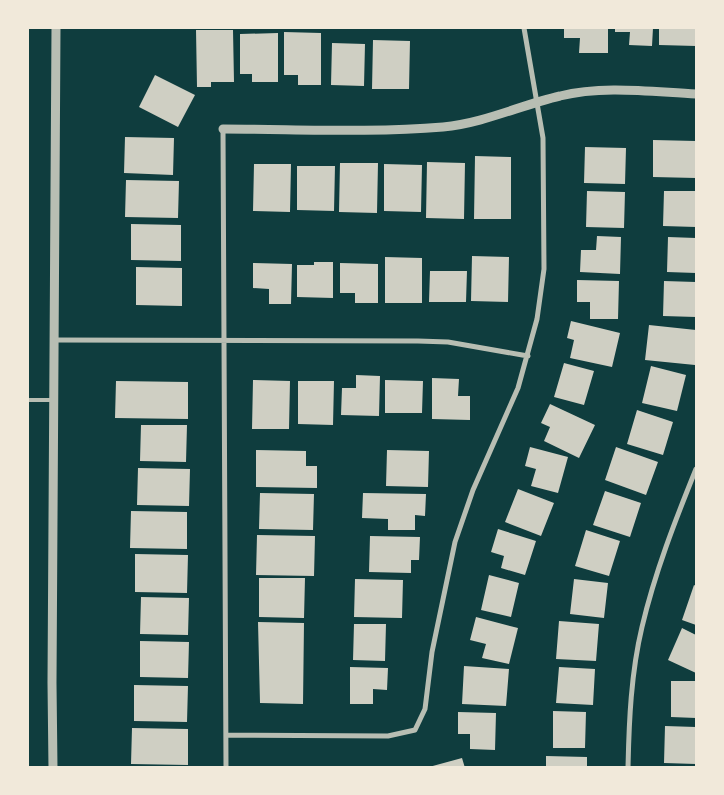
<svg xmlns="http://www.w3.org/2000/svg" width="724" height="795" font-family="'IBM Plex Serif',serif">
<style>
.building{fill:#cfcfc3}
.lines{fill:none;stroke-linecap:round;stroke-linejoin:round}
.service{stroke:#b8beb3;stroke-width:4}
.minor{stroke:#b8beb3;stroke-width:5}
.tertiary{stroke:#b8beb3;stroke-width:9}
</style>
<rect width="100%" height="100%" fill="#0f3d3e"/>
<path class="building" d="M564,28H608V53H579L580,38H564Z
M615,28H653L652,46L629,45L630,32H615Z
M659,28H696V46L659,45Z
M196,30H233L234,82H211V87H197Z
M284,32L321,33V85H298V75H284Z
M278,33V82H252V74H240V34Z
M373,40L410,41L409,89H372Z
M332,43L365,44L364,86L331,85Z
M155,75L195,95L178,127L139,107Z
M125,137L174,138L173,175L124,173Z
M653,140L696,141V178L653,177Z
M585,147L626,148L625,184L584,183Z
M475,156L511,157V219H474Z
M427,162L465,163L464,219L426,218Z
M340,163H378L377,213L339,212Z
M254,164H291L290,212L253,211Z
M384,164L422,165L421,212L384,211Z
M297,166H335L334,211L297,210Z
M126,180L179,181L178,218L125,217Z
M587,191L625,192L624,228L586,227Z
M664,191H696V227L663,226Z
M131,224L181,225V261L131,260Z
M597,236L621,237L620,274L580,272L581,250H596Z
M668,237L696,238V273L667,272Z
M472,256L509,257L508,302L471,301Z
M385,257L422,258V303H385Z
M314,262H333V298L297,297V265H314Z
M253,263L292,264L291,304H269V289L253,288Z
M340,263L378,264V303H355V293H340Z
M136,267L182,268V306L136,305Z
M430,271H467L466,302H429Z
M577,280L619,281L618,319H590V302H577Z
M664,281L696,282V317L663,316Z
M571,321L620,333L612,367L570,358L574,340L567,338Z
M649,325L696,330L695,365L645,360Z
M564,363L594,371L584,405L554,397Z
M651,366L686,375L677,411L642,403Z
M356,375L380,376L379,416L341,415L342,388H356Z
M432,378L459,379L458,396H470V420L432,419Z
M253,380L290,381L289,429H252Z
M385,380L423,381L422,413H385Z
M116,381L188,382V419L115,418Z
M298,381H334L333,425L298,424Z
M550,404L595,425L579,458L544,441L550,427L541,423Z
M637,410L673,422L663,455L627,444Z
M141,425H187L186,462L140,461Z
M530,447L568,457L558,493L531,486L536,469L525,466Z
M616,447L658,462L646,495L605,480Z
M256,450L306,451V466H317V488L256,487Z
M387,450L429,451L428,487L386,486Z
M138,468L190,469L189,506L137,505Z
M518,489L554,503L541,536L505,522Z
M605,491L641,503L630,537L593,525Z
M260,493L314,494L313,530L259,529Z
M363,493L426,494L425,516L415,515V530H388V519L362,518Z
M131,511L187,512V549L130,548Z
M498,529L536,541L525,575L501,568L504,556L491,552Z
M586,530L620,541L609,576L575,566Z
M257,535L315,536L314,576L256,575Z
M370,536L420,537L419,560H411V573L369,572Z
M135,554L188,555L187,593L135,592Z
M489,575L519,583L511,617L481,610Z
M259,578H305L304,618L259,617Z
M355,579L403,580L402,618L354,617Z
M574,579L608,583L604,618L570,614Z
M694,585L696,586V625L682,620Z
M141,597L189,598L188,635L140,634Z
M476,617L518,628L509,664L482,658L486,644L470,640Z
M559,621L599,624L596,661L556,659Z
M258,622L304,623L303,704L260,703Z
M354,624H386L385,661L353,660Z
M682,628L696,635V673L668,660Z
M140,641L189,642L188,678L140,677Z
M464,666L509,669L506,706L462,704Z
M350,667L388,668L387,690L373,689V704H350Z
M559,667L595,669L593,705L556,703Z
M671,681H696V718L671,717Z
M134,685L188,686L187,722L134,721Z
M553,711L586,712L585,748H553Z
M458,712L496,713L495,750L470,749V734H458Z
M665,726L696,727V764L664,763Z
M132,728L188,729V765L131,764Z
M546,756L587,757V768H546Z
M462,758L465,768H430L429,767Z"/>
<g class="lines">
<path class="service" d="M28,400H54"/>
<path class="minor" d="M223,129L226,768
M54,340L418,341L448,342L528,356
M226,735L388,736L415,730L425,709L432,652L455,542L473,490L518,388L537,319L544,269L543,138L524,28
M628,768C629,721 631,673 642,627C655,572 675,521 696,469"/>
<path class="tertiary" d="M223,129C296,129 370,133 443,127C484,123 521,105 560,96C603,85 653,92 696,94
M53,768L52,683L56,28"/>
</g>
<rect width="724" height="795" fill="none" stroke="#f1e9da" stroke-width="58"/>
</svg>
